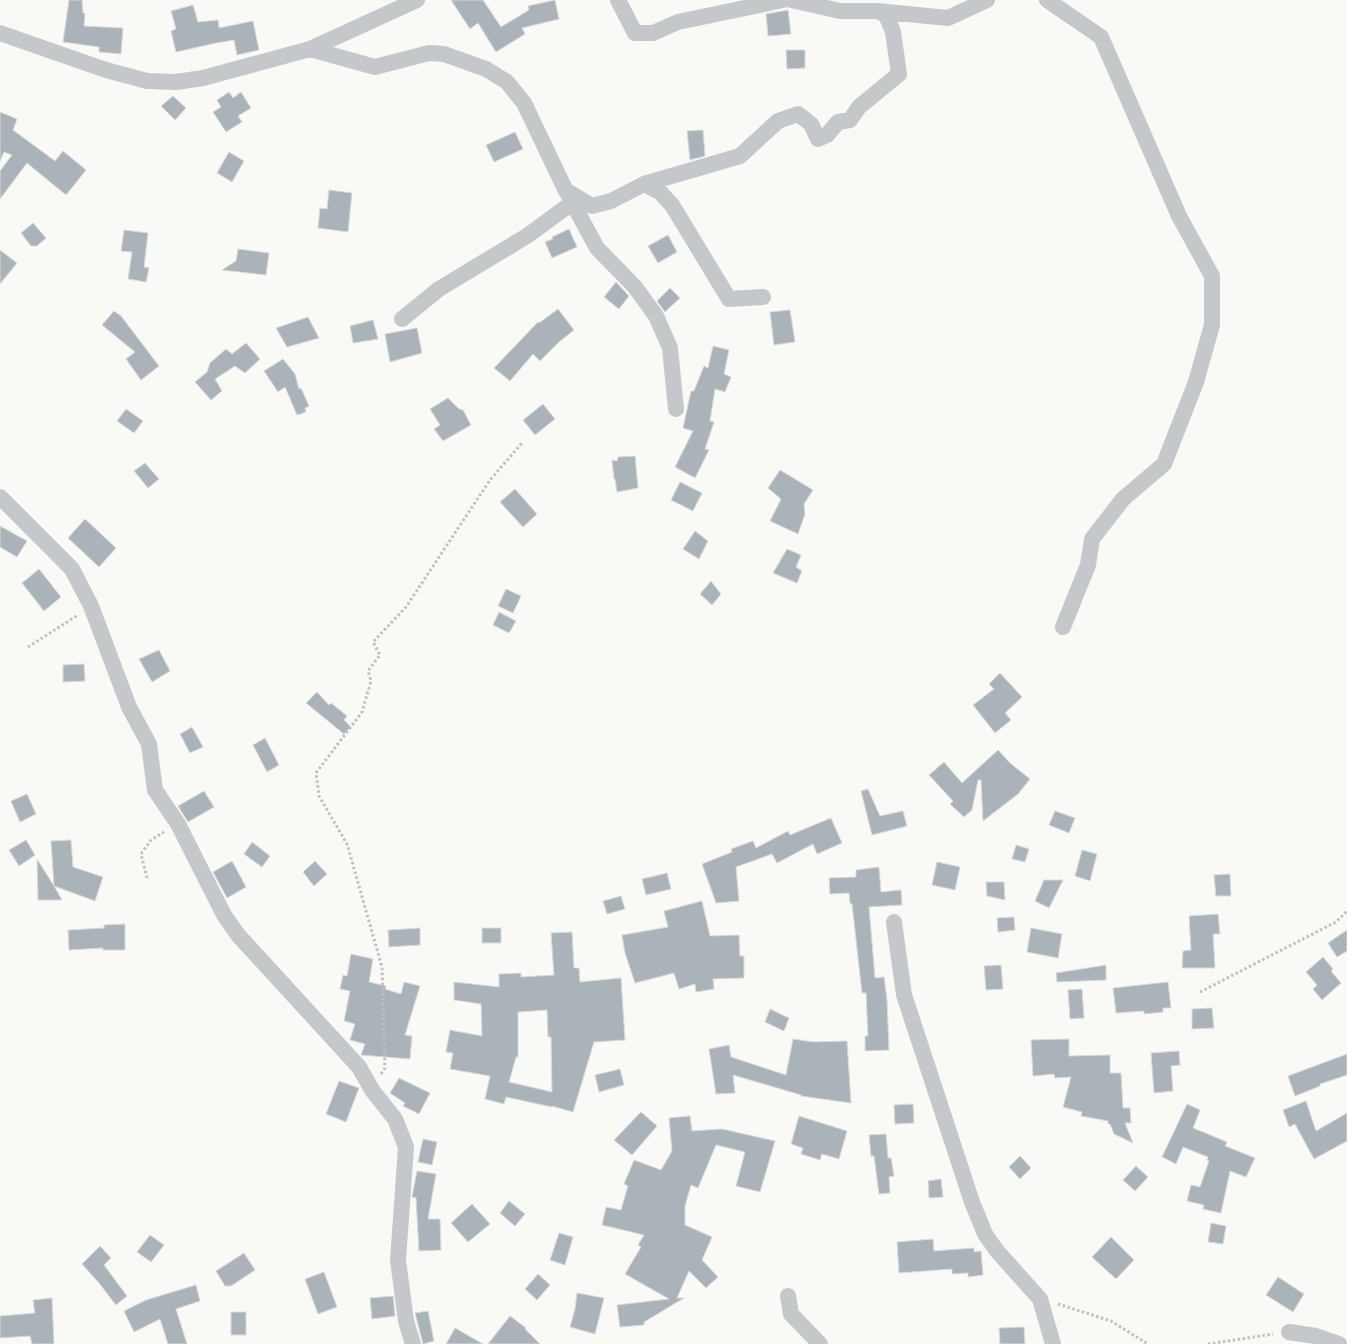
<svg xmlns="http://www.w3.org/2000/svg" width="1347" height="1344" font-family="'DM Sans',sans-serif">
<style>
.building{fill:#aab3b9;stroke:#dadad8;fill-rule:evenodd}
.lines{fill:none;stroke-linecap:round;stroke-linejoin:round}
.path{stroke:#bec0c3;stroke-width:3;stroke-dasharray:2.5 2.5;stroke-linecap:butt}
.minor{stroke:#c4c8cb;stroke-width:16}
</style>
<rect width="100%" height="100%" fill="#f9f9f6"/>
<path class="building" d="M69,0H82L83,13H85L84,26L123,28L121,54L99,52V47L63,42Z
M451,0H483L501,27L529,10L528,6L555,0L559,19L522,28L525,34L496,52L478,23L470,29Z
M193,5L198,22L218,20L219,28L253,21L259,50L237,55L234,40L216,43L176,52L171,31L176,29L171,11Z
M788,10L791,34L768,36L766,14Z
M786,50H805V68L787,69Z
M229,92L233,98L241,92L251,108L238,116L242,122L226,132L213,112L221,107L217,100Z
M173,96L186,108L175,120L161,106Z
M0,112L17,119L13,130L55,161L63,151L86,170L66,195L27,163L0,199V171L12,155L4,152L0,161Z
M703,130L705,156L690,160L687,131Z
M515,132L523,149L494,162L486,145Z
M229,152L244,161L232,182L217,173Z
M329,190L352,193L348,232L318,228L320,208L327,209Z
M33,223L46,238L37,246H31L21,233Z
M569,229L577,247L552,258L545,242L553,239L552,237Z
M124,230L148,233L144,267L149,268L146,282L128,279L132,252L121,251Z
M668,235L677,252L658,263L648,246Z
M238,249L269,253L266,275L222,270L236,261Z
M0,250L17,263L0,284Z
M616,282L629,296L619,309L604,297Z
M670,288L680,298L665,312L657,301Z
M558,309L574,330L559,342L540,361L533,354L510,381L494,368L538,322L539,323Z
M790,310L795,342L774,345L770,312Z
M114,311L121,316L159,366L141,380L126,359L135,352L102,325Z
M308,317L319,338L287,347L276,328Z
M373,320L378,339L353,343L350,326Z
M417,328L422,353L390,362L385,334Z
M246,343L260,359L245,373L235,366L215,379L222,391L211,400L195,382L207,372L210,363L226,349L232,354Z
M713,346L729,350L724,374L731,377L725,392L715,389L710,421L714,422L705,449L709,450L695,478L675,467L693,431L683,428L691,391H694L704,366L708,368Z
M283,359L295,374L299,389L301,388L309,406L305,408L306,412L297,415L285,387L278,392L264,371Z
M448,398L459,409L463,410L471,425L443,441L434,429L440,425L430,409Z
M543,404L555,419L535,435L523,420Z
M126,409L143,421L134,433L117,421Z
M635,456L638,488L617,492L615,479H614L612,460L617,461L618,457Z
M145,463L159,479L148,488L134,471Z
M780,470L813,490L804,504L805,514L798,534L770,521L781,499L768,488Z
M680,482L702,493L693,511L671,500Z
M515,489L537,514L523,527L500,502Z
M85,519L116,548L99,567L68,538Z
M0,526L27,541L17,557L0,547Z
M695,531L708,541L699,559L683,549Z
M787,549L801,555L796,567L802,571L797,583L773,573Z
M39,569L61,597L44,611L22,583Z
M711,581L721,594L712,605L700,594Z
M506,589L521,596L513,613L498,606Z
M499,612L516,621L509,633L493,625Z
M159,650L170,671L152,682L139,659Z
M84,664L85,681L63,682V665Z
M1000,673L1022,697L1005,713L1011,720L995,733L973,705L994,689L989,684Z
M317,692L329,705L331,703L347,716L344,720L351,727L344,734L306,703Z
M192,727L203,747L190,753L180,734Z
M265,738L279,765L267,772L253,745Z
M998,750L1010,763L1030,779L1018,794L983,821L981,780H978L972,810L964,817L950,804L953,801L929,775L944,762L962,783Z
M868,789L880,816L903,811L907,826L872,835L861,791Z
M204,791L214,807L188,822L178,806Z
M27,794L36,814L20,822L11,801Z
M1055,811L1075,818L1069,833L1049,825Z
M831,818L842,843L817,854L813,844L777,863L772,854L736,867L739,901L716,903L702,864L732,852L731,849L753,841L756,848L788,831L790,835Z
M26,840L35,855L19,866L9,850Z
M71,840L73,867L103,877L95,901L54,886L62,900H38L37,859L54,886L51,841Z
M252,842L270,856L262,867L244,854Z
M1016,845L1029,849L1025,862L1012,859Z
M1082,850L1097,854L1090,881L1075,876Z
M232,861L246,887L227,898L213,872Z
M315,861L327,874L314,886L303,872Z
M937,862L960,867L955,890L932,885Z
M879,867L881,892L901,890L902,905L869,907L875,978L884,977L887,1000L889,1050L865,1051V1036H868L866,993H862L852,904L850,903L849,893L830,894L829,878L856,877V870Z
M667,873L671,889L646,895L642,879Z
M1230,874L1231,896H1216L1214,875Z
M1044,880H1063L1049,908L1035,901Z
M986,882H1004L1005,900L987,896Z
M621,896L625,909L607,914L603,901Z
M702,901L710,936L739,935L740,956H744V978L713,979L714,989L696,992L695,984L679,989L674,973L635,983L625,953L622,935L668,927L664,911Z
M1218,914L1220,934H1213L1215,968H1182L1183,951L1191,950L1189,916Z
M1014,917L1015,930L998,932L997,918Z
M125,924V950H103V948L69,950L68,930L104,928V925Z
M420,928V945L389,947L388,930Z
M482,928H501V943H482Z
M1031,928L1062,934L1058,958L1027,952Z
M1347,930V951L1337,957L1328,943Z
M572,932L574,968H579L580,982L621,978L625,1040L594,1042L573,1112L552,1106V1107L506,1097L504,1104L485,1099L490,1076L450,1069L453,1053L446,1052L450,1030L482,1036L481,1004L454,1000V982L499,987V974L521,973V977L554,975L551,933ZM547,1010L548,1037H551L552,1092L509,1082L516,1057H518V1012Z
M351,954L373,959L369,982L386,986L385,989L401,994L404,982L420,986L405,1035L412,1036L410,1059L361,1055L365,1044L350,1040L355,1024L344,1021L350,991L340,989L343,975L347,976Z
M1323,957L1333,969L1331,971L1341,983L1322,1000L1313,989L1317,985L1306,972Z
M1001,965L1003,989L986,990L984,966Z
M1106,965V980L1057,982L1056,973Z
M1168,982L1171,1008H1163V1012L1144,1014V1011L1116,1013L1113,988Z
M1082,989L1084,1018L1070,1019L1068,990Z
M1212,1008L1214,1028L1192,1029V1009Z
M770,1009L789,1018L784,1031L765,1022Z
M793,1039L813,1042L847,1041L851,1103L801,1096V1095L733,1075L735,1093L716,1094L709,1049L729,1045L731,1057L786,1075Z
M1069,1039V1056L1110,1055V1073H1121L1123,1108H1130L1131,1123H1125L1133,1143L1114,1134L1110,1124H1108V1121L1081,1116L1082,1112L1063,1107L1071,1077L1055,1078L1054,1074L1033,1076L1031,1040Z
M1179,1051L1180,1065L1171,1066L1173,1091L1154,1093L1151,1053Z
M1347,1054V1075L1320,1084V1086L1295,1096L1288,1076Z
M620,1069L624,1085L599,1092L595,1075Z
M399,1078L430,1093L419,1114L403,1106L405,1103L390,1093Z
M339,1081L359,1088L346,1122L326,1114Z
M1306,1101L1316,1131L1347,1113V1141L1314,1159L1295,1124L1289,1127L1283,1110Z
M913,1104L914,1123L895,1124L894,1105Z
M1187,1104L1200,1110L1193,1128L1227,1142L1225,1146L1255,1158L1246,1177L1230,1171L1221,1213L1203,1209L1204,1205L1187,1201L1191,1185L1200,1187L1209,1161L1207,1160L1208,1157L1183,1147L1176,1164L1162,1157Z
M641,1112L657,1126L632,1155L614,1140Z
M690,1116L692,1131L722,1129L775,1141L760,1192L736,1186L745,1152L716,1145L698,1188L691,1185L685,1206V1225L712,1237L702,1260L718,1277L706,1288L689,1271L677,1298H684L644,1322V1325L620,1327L617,1305L669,1299L625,1274L641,1247L638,1245L644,1235L602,1225L606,1207L621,1210L628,1186L624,1184L634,1160L661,1170L672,1151L669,1118Z
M799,1116L847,1131L839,1159L822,1154L820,1160L801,1154L803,1148L791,1144Z
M886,1134L888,1158H891L894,1176L889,1177L890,1193L879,1194L874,1156H871L869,1135Z
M423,1139L437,1142L432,1165L418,1162Z
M1020,1156L1031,1168L1020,1179L1009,1167Z
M1136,1166L1148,1177L1135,1191L1123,1180Z
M417,1171L436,1174L428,1219H440L441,1250L419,1251L416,1198L412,1197Z
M941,1179L943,1197L929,1198L928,1181Z
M509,1201L525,1214L515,1226L500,1213Z
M472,1204L490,1224L468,1242L451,1223Z
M1211,1223L1226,1226L1223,1244L1208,1242Z
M559,1233L573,1237L565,1265L550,1260Z
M150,1235L164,1245L151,1262L137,1252Z
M1111,1237L1134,1260L1116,1279L1092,1257Z
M933,1239L934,1251L974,1248V1252L981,1251L983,1275L968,1277V1273L952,1274V1269L899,1273L897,1242Z
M100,1246L111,1258L104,1265L127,1296L116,1305L99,1283L82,1264Z
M244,1253L255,1270L231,1286H225L216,1271Z
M324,1272L337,1307L318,1314L305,1279Z
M538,1274L550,1285L537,1300L525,1289Z
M1278,1277L1304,1294L1293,1312L1266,1295Z
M196,1285L200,1301L176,1309L187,1344H168L160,1319L134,1332L124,1311L146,1300Z
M577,1293L604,1298L595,1334L570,1327L575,1309Z
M393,1296L395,1316L372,1319L370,1298Z
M52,1298L54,1344H32L30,1336L0,1338V1316L35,1313L33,1300Z
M428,1311L434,1341L423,1344L415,1313Z
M231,1312H246V1335H231Z
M510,1316L526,1328L525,1329L540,1344H488Z
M1024,1327L1025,1344H1000L999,1328Z
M455,1328L483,1344H446Z"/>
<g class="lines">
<path class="path" d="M28,647L78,615
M147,878L141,854L151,840L164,832
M1200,992L1336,922L1347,911
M381,1074L385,1068L382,967L347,844L319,796L316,773L362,712L371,681L368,671L380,655L373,642L406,607L490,480L522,443
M1058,1304L1111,1321L1148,1344
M1208,1344L1273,1334"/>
<path class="minor" d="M618,0L635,33H653L678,22L783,0
M791,0L840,11H877L948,18L987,0
M1047,0L1101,37L1179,216L1212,276V325L1196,382L1164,464L1123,499L1092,539L1088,565L1063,627
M0,33L106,70L147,81L176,82L203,78L310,49L417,0
M310,49L375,67L429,53L444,54L486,69L507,82L524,103L565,189L597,248L635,287L656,316L670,348L676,409
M644,184L660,192L672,205L729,299L763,297
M567,191L592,206L611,201L644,184L740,156L778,121L798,114L811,124L818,139L827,135L838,122L850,120L859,107L899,74L893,32L886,15L877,11
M402,319L439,289L527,236L572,203
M0,497L72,569L91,606L129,707L149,744L155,790L178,824L224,915L238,935L359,1067L372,1090L395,1119L406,1147L398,1260L406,1321L413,1344
M894,922L904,995L972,1202L985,1234L997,1251L1040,1299L1053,1344
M788,1296L791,1314L820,1344
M1289,1332L1316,1336L1339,1344"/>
</g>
</svg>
